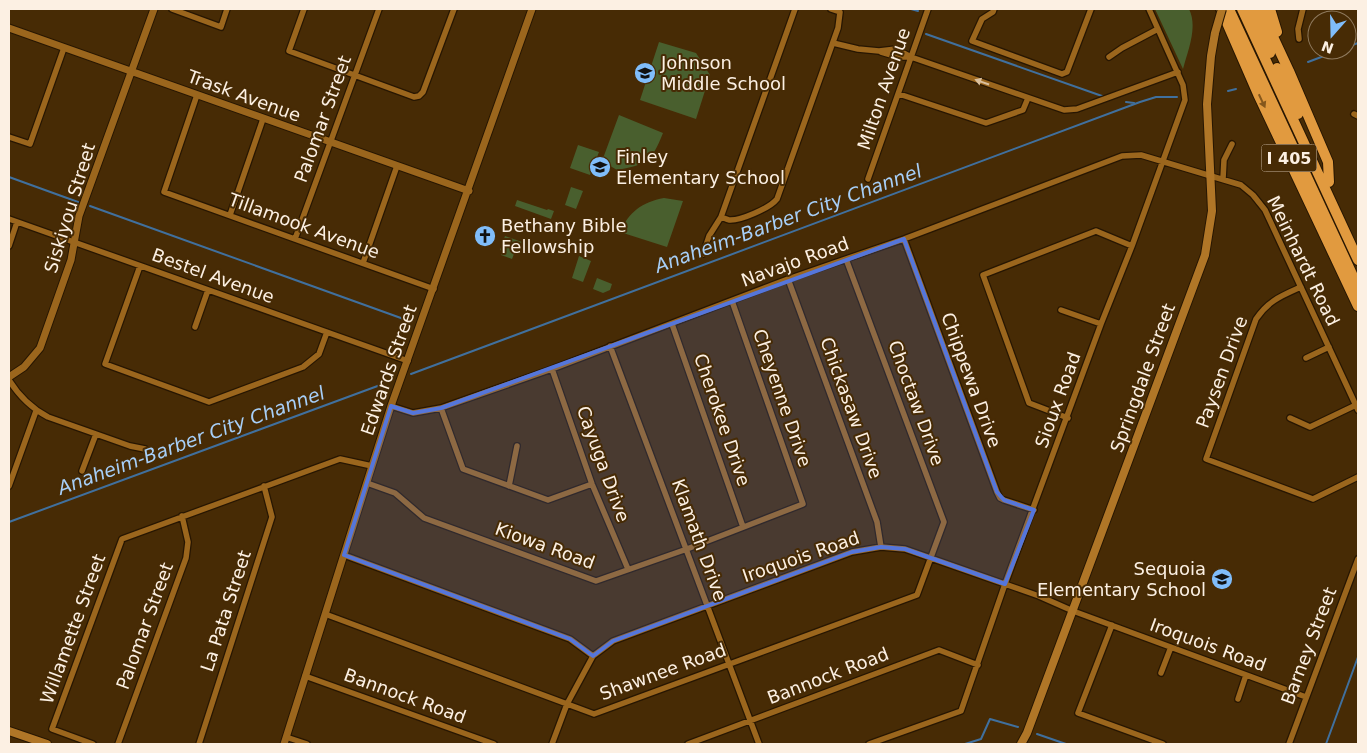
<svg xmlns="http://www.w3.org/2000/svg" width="1367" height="753" font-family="'DejaVu Sans',sans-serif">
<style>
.green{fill:#495f2e}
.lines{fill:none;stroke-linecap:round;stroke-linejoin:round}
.stream{stroke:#40709e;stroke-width:2}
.minor-casing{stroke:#271602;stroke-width:8}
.tertiary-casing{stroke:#271602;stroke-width:9}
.secondary-casing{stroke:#271602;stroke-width:10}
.motorway-casing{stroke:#271602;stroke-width:12}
.minor{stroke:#9b661d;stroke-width:5.5}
.tertiary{stroke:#9b661d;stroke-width:7}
.secondary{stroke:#b07627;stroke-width:8}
.motorway{stroke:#e19a3f;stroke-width:10}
.secondary-bridge-casing{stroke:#271602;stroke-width:10;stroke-linecap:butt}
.secondary-bridge{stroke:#b07627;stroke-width:8}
.oneway{fill:#dac09e}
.oneway2{fill:#85571c}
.marked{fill:#5576db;fill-opacity:0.2;stroke:#5576db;stroke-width:4;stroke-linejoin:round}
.labels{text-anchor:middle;stroke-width:4;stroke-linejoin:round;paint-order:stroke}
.shield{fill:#472b05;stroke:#c6b5a0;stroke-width:1}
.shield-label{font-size:16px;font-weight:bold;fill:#fcf0e3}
.poi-label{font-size:18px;fill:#fcf0e3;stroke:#472b05;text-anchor:start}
.street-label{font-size:18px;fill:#fcf0e3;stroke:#472b05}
.water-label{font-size:19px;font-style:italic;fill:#a7cff8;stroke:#472b05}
</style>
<rect width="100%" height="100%" fill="#472b05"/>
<path class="green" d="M1155,9H1189C1198,27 1188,50 1183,69Z
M659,42L696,53L710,75L696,119L640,100Z
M619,115L663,133C651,163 647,164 617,170L602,161Z
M578,145L599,152L590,175L570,168Z
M571,187L583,191L576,209L565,205Z
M664,198L683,201L667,247L620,232C629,212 642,202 664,198Z
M517,200L547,210L548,209L554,211L551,219L515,206Z
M505,236L522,242L518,255L514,254L512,259L501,255L502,251L500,250Z
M579,256L591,261L583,282L572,278Z
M597,278L612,284L610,290L603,293L593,289Z"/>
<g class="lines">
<path class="stream" d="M911,9L918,11
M926,34L1102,96
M1347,47L1358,43
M1308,62L1340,50
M1228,91L1236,89
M1126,102L1134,103
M9,177L78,202
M90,206L412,322
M411,374L1140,102L1156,97H1177
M9,522L383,384
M1037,734L1066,744
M965,744L981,739L990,719L1018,727
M1326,744L1358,657"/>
<g class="minor-casing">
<path id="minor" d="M172,9L221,27L227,9
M304,9L289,51L414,97L419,96L423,92L454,9
M994,9L993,12L982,19L972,41L1062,74L1067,72L1091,9
M1299,39L1298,29L1303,9
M833,43L858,49L879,51L896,49L911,57L1064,110L1077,109L1178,72
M881,52L898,57H909
M1109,57L1122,48L1158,29
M899,94L986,123L1023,110L1028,98
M197,95L164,192L434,289
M1354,114L1358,116
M9,137L30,144L64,48
M868,179L928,9
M1223,179L1224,160L1232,144
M230,215L263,119
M721,217C724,218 726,219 729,220C740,221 770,208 777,199L838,28L840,12L831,9
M9,219L408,361
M295,239L379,9
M904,239L997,492L1000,498L1004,500L1034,510
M9,246L17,222
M703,254L709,236L721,217L795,9
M363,263L397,166
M140,266L105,364L209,402L303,367L319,354L327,332
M788,279L877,522L881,547
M1301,287C1281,296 1268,301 1256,319L1206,459L1313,499L1358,477
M1061,310L1101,324
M672,324L743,527
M195,327L208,290
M610,346L759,744
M1306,358L1329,347
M552,369L592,484L628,569
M9,380C19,396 31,408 48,417L130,446L145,449
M391,406L413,413L441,408L552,369L788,279L904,239L1122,156L1141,155L1241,185L1253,195L1265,210L1358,410
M441,408L463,469L548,500L592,484
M1068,418L1029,403L983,275L1096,231L1132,246
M1290,418L1310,427L1356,405
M82,471L96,434
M367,483L395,493L424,518L596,581L687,549L803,504L732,301
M9,486L36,411
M509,486L517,446
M344,555L570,639L593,656L613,641L852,552L881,547L905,549L1039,596L1073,611L1306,697
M325,614L594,714L917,595L944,522L846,259
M1112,625L1078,713L1163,744
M1161,673L1171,647
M305,676L494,744
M1238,699L1246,675
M286,737L307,744
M93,744L52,729L122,539L340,459L372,466
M118,744L186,558L188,542L182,516
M199,744L272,517L264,486
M552,744L567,704L593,656
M688,744L939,650L978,665
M869,744L961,711L1005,584L1101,324L1132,246L1185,100L1183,85L1149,9
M1289,744L1358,559"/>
</g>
<g class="tertiary-casing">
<path id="tertiary" d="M9,28L469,191
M9,377L24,367L40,348L71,260L79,216L154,9
M284,744L391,406L532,9"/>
</g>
<g class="secondary-casing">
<path id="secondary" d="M9,731L47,744
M1021,744L1027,733L1205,255L1212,211L1207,104L1211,56L1215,33"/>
</g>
<g class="motorway-casing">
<path id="motorway" d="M1221,9L1258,94L1358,306
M1229,9L1358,287
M1242,9L1358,260
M1250,9L1270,53
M1260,9L1289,71L1328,162L1329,182
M1270,9L1277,32
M1277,68L1298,114"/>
</g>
<use href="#minor" class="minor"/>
<use href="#tertiary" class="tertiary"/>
<use href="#secondary" class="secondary"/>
<use href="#motorway" class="motorway"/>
<g class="secondary-bridge-casing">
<path id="secondary-bridge" d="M1215,33L1222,9"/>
</g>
<use href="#secondary-bridge" class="secondary-bridge"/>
</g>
<defs><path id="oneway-solid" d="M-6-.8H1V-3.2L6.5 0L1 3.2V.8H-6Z" transform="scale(1.25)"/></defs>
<use class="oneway" href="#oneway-solid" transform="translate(982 82) rotate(-161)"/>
<use class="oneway2" href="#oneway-solid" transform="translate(1262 101) rotate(65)"/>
<path class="marked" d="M904,239L997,492L1004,500L1034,510L1005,584L905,549L881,547L852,552L613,641L593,656L570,639L344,555L391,406L413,413L441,408Z"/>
<defs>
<g id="school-disc" transform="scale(1.125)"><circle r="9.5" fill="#80bdfa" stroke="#472b05"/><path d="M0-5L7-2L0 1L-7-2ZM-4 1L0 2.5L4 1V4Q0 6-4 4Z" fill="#111"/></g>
<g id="church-disc" transform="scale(1.125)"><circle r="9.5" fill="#80bdfa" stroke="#472b05"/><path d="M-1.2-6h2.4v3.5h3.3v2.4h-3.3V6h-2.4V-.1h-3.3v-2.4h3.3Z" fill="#111"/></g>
</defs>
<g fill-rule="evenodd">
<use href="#school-disc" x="645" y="73"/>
<use href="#school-disc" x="600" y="167"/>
<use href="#church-disc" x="485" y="236"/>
<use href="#school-disc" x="1222" y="579"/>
</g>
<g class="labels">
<rect class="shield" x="1261.5" y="144.5" width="55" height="27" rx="4"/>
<g class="shield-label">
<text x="1289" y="164">I 405</text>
</g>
<g class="poi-label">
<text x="661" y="69">Johnson<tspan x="661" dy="21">Middle School</tspan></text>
<text x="616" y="163">Finley<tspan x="616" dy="21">Elementary School</tspan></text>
<text x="501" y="232">Bethany Bible<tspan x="501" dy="21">Fellowship</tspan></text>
<text x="1206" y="575" text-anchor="end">Sequoia<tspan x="1206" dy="21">Elementary School</tspan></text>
</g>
<g class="street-label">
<text transform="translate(884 89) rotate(-71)" y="6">Milton Avenue</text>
<text transform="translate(244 96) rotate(20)" y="6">Trask Avenue</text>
<text transform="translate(323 119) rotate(-70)" y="6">Palomar Street</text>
<text transform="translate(70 208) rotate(-73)" y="6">Siskiyou Street</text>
<text transform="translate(304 226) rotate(20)" y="6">Tillamook Avenue</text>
<text transform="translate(1303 261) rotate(64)" y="6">Meinhardt Road</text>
<text transform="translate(795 262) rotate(-20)" y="6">Navajo Road</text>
<text transform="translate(213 276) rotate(20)" y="6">Bestel Avenue</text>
<text transform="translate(389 370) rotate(-71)" y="6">Edwards Street</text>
<text transform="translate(1222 372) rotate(-70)" y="6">Paysen Drive</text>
<text transform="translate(1143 378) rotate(-70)" y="6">Springdale Street</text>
<text transform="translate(971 380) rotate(70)" y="6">Chippewa Drive</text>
<text transform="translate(782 398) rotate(71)" y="6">Cheyenne Drive</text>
<text transform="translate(1058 400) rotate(-70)" y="6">Sioux Road</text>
<text transform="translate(916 403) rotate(70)" y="6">Choctaw Drive</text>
<text transform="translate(851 408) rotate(70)" y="6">Chickasaw Drive</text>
<text transform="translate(722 420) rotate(71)" y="6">Cherokee Drive</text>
<text transform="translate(603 464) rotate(70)" y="6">Cayuga Drive</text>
<text transform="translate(699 540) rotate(70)" y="6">Klamath Drive</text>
<text transform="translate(545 546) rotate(20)" y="6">Kiowa Road</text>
<text transform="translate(801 557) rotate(-19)" y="6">Iroquois Road</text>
<text transform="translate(226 611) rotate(-72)" y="6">La Pata Street</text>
<text transform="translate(145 626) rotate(-70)" y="6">Palomar Street</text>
<text transform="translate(73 629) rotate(-70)" y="6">Willamette Street</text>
<text transform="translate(1208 645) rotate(20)" y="6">Iroquois Road</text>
<text transform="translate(1309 646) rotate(-69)" y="6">Barney Street</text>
<text transform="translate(663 672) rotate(-20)" y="6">Shawnee Road</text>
<text transform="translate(828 676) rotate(-21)" y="6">Bannock Road</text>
<text transform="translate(405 696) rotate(20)" y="6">Bannock Road</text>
</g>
<g class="water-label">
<text transform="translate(788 218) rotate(-20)" y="7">Anaheim-Barber City Channel</text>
<text transform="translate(191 440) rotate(-20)" y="7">Anaheim-Barber City Channel</text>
</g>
</g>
<rect width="1367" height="753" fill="none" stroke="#fcf0e3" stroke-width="20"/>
<g transform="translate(1332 35) rotate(200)"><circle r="24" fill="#472b05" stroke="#8f7a5e"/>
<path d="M0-4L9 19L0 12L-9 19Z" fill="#80bdfa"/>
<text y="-8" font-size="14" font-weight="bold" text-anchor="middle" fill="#fcf0e3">N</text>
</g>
</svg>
